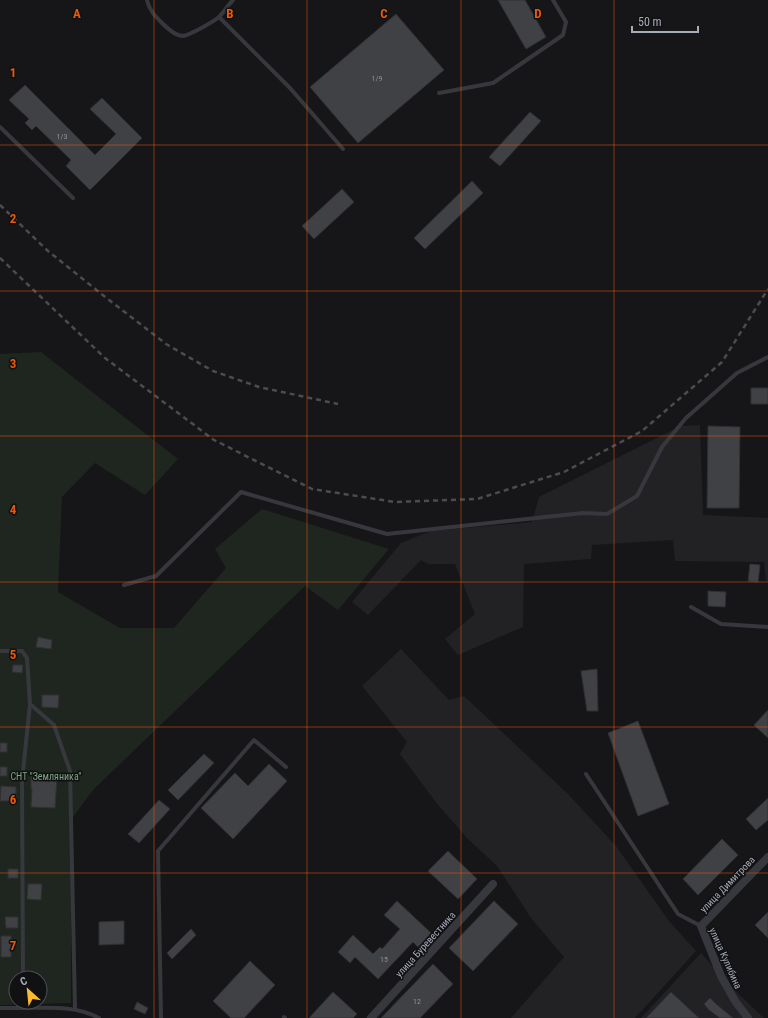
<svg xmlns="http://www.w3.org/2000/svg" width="768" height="1018" font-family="'Roboto Condensed',sans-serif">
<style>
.built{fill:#222225}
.green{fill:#1e261f;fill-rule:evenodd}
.building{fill:#404145;stroke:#303034}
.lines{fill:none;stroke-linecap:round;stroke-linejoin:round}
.service{stroke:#37383d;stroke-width:4}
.minor{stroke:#37383d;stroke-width:8}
.rail{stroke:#4a4c52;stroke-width:2.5;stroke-dasharray:5 4;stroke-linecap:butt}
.grid{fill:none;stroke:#e8590c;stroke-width:1;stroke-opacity:0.55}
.labels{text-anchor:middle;stroke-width:3;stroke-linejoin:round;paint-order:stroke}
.number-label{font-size:8px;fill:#8d919c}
.park-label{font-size:10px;fill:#7ea581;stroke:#111113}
.street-label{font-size:10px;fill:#a7acb9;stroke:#111113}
.grid-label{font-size:13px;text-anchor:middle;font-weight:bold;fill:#e8590c;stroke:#111113;stroke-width:3;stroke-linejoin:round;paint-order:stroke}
</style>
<rect width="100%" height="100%" fill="#161618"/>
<path class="built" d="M700,425L703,515L768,518V581H766L764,562L675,561L673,540L592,545L591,559L524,564L523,627L458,655L445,639L475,614L455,564H428L421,560L368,615L352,602L401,543L431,531L532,522L539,497L681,426Z
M401,649L449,700L464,696L568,794L616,846L669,921L696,951L635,1018H511L564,957L531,918L497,866L467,838L438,805L400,754L407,742L362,686Z
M701,953L731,987L764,1018H641Z"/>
<path class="green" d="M41,352L178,459L145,495L95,463L62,497L58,592L120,628H174L226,568L215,549L262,509L389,549L338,610L305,586L93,790L71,820V1003L0,1005V354ZM16,978H40V1002H16Z"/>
<path class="building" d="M498,0H525L546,37L526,49Z
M396,14L444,70L358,143L310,87Z
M25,85L95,155L116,134L90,109L102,98L142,138L90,190L66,166L71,160L36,126L32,130L25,123L29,119L9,100Z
M530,112L541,121L500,166L489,157Z
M472,181L483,193L425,249L414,238Z
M342,189L354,202L314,239L302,226Z
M751,388H768V404H751Z
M708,426L740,427L739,508H707Z
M750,564L760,565L758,582L748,581Z
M708,591L726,592L725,607L708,606Z
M38,637L52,640L51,649L36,647Z
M13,665H23L22,673L12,672Z
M597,669L598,711H587L581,671Z
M42,695H59L58,708L42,707Z
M768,710V738L754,725Z
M638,721L669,804L638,816L608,733Z
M0,743H7V752H0Z
M204,754L214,763L178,800L168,790Z
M269,764L287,781L233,839L201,808L235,773L248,786Z
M0,767H7V776H0Z
M31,776H57L55,808L31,807L32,789H31Z
M1,786L16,787V801H0Z
M768,798V820L756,830L746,819Z
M159,800L170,809L139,843L128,834Z
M722,839L738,855L698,895L683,879Z
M448,851L477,879L458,899L428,871Z
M8,869H18V878H8Z
M28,884H42L41,900L27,899Z
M397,901L431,933L418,947L413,942L378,979L355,957L350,963L338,952L353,935L373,954L380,947L382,949L400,929L384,915Z
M494,901L518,924L473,971L449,948Z
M768,912V938L755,925Z
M5,917H18V928H6Z
M124,921V944L99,945V922Z
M191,929L196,935L172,959L167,953Z
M1,936H11V957H1Z
M250,961L275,985L244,1018H231L213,1001Z
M433,964L453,984L420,1018H381Z
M333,992L357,1014L353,1018H309Z
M671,992L699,1018H646Z
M710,998L716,1004L733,1018H720L709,1010L704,1004Z
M137,1002L148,1008L145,1014L134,1009Z"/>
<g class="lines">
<path class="service" d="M147,0C149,10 155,16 162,23C167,28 175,36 183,36C190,35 213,22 219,17C224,12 228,5 233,0
M219,17L290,88L343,149
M439,93L493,83L563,35L566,22L553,0
M0,127L73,198
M124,585L156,576L241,492L387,534L583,513L607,514L637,496L662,447L686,418L737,373L768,357
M691,607L721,624L768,627
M0,651H22L27,658L30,704L22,781L23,978
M30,704L54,725L70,771L75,1009
M586,774L678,914L701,926
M22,1002V1008C48,1008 76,1005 99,1018
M0,1008H22
M284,1017L285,1018
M161,1018L158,851L254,740L286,767"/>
<path class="minor" d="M371,1018L493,884
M748,1018L735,1001L721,976L701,926L768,857"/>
<path class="rail" d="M0,205L48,251L109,300L166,344L213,371L259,387L338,404
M0,258L105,358L214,440L312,489L395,502L477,499L564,472L642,431L722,362L768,289"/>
</g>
<path class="grid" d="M154,0V1018M307,0V1018M461,0V1018M614,0V1018M0,145H768M0,291H768M0,436H768M0,582H768M0,727H768M0,873H768"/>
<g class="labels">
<g class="number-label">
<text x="377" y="81">1/9</text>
<text x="62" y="139">1/3</text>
<text x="384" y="962">15</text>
<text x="417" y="1004">12</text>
</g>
<g class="park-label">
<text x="46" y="780">СНТ "Земляника"</text>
</g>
<g class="street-label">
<text transform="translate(727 884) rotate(-46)" y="4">улица Димитрова</text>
<text transform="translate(425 944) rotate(-48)" y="4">улица Буревестника</text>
<text transform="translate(726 958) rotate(66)" y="4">улица Кулибина</text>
</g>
</g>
<g class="grid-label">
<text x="77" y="18">A</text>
<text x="230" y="18">B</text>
<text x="384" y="18">C</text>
<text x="538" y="18">D</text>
<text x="13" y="77">1</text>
<text x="13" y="223">2</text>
<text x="13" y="368">3</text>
<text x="13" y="514">4</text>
<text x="13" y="659">5</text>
<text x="13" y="804">6</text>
<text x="13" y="950">7</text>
</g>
<g transform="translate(28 990) rotate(333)"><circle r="19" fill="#111113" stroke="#4d4f55"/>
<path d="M0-3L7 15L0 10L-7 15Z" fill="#fabc2c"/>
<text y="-6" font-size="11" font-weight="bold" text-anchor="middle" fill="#a7acb9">С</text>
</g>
<path d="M632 26v6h66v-6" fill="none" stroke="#a7acb9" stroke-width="2"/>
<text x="638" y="26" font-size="12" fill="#a7acb9" stroke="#111113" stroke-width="3" paint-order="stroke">50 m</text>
</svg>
